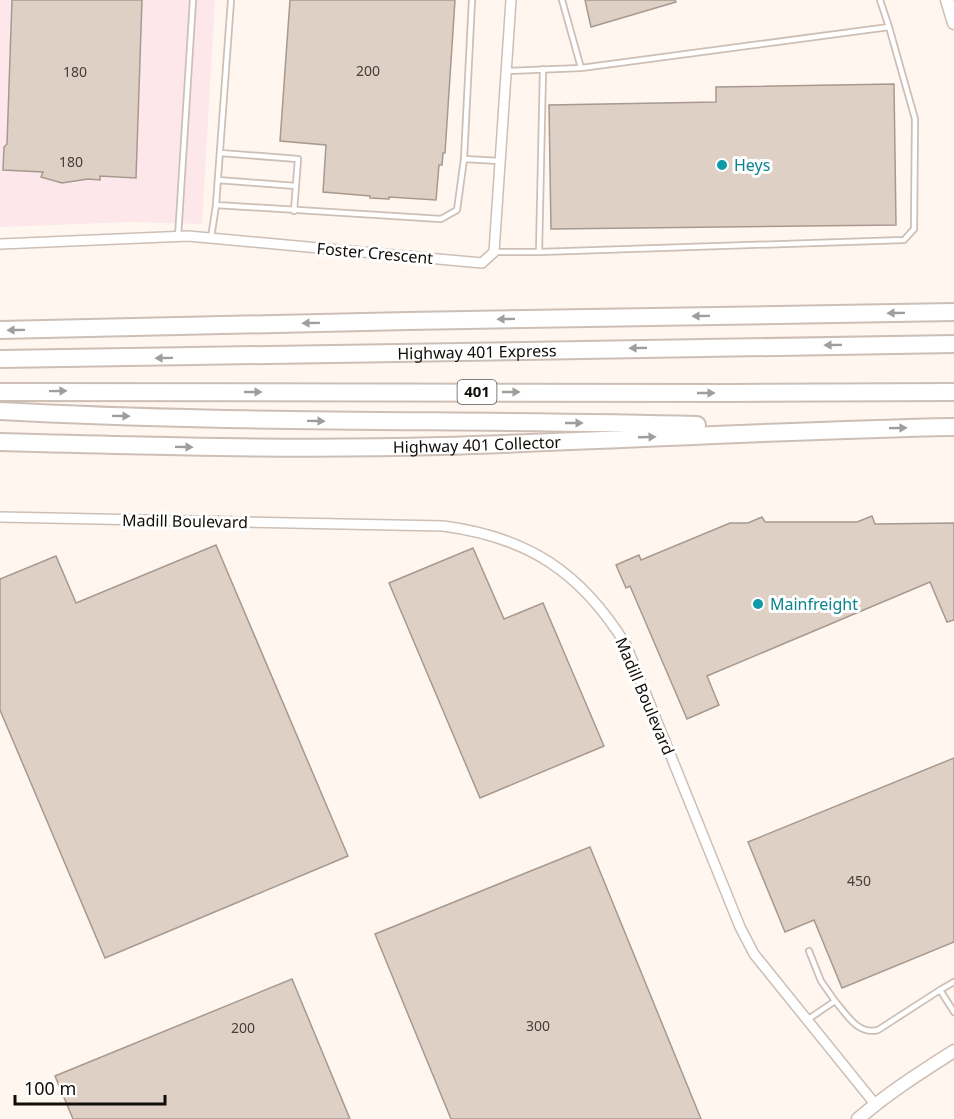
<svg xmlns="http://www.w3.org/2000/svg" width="954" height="1119" font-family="'Noto Sans',sans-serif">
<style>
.commercial{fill:#fde7eb}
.building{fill:#ded0c5;stroke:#a7998f;stroke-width:1.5}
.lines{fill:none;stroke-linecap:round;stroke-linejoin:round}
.lane-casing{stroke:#cdbfb5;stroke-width:8}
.street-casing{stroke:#cdbfb5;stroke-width:12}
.secondary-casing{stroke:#cdbfb5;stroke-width:15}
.highway-casing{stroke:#cdbfb5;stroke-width:20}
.lane{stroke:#fff;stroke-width:4.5}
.street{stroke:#fff;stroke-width:9}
.secondary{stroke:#fff;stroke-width:12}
.highway{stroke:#fff;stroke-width:16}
.oneway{fill:#a09e9d}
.culture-dot{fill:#0f9aa8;stroke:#fff;stroke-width:2}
.labels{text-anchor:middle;stroke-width:6;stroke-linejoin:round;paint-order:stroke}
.number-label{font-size:14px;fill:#443e38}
.shield{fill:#fff;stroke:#585653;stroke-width:1.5}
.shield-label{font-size:15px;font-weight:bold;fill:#110d09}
.culture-label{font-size:16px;fill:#0d838f;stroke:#fff;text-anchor:start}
.street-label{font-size:16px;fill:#110d09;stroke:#fff}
</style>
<rect width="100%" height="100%" fill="#fef6ef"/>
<path class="commercial" d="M0,0H215L202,224L131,222L0,227Z"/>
<path class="building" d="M12,0H142L136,178L100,176V180L88,179L62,183L41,177L43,172L3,170L4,147L7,144Z
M290,0H455L445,153H443L442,165H439L436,200L389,197V199L370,198V196L323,192L326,145L280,141Z
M585,0H675L676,2L591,27Z
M894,84L896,225L551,229L549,105L716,102V87Z
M872,516L875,524L954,523V620L947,622L930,582L707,676L719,705L687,719L630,586L626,588L616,565L639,555L641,560L730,523H748L762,517L765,522H857Z
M216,545L348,856L105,958L0,710V579L56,556L76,603Z
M473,548L504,619L543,603L604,746L480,798L389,583Z
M954,758V942L842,988L814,920L785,932L748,842Z
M590,847L701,1119H451L375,934Z
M292,979L350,1119H73L55,1076Z"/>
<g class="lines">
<g class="lane-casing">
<path id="lane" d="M472,0L464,159L500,161
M562,0L581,68
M507,71L581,68L889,27L880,0
M220,153L298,159L294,211
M218,180L296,186
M216,205L231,0
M178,237L193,0
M211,238L216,205L441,219L457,210L464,159
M494,252H539L543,69
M539,252L904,240L914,229L915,119L889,27
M940,990L954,982
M835,1001C847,1015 858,1035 878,1030L940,990L954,1012
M807,1020L835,1001L821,981L809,951"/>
</g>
<g class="street-casing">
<path id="street" d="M0,244L188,236L482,263L494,252L511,0
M0,517L443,526C528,537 581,572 626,645L740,927L754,954L875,1104"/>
</g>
<g class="secondary-casing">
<path id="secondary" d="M947,0L954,23
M858,1119C888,1093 921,1072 954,1051"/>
</g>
<g class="highway-casing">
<g id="highway">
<path d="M0,330L408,321L954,312"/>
<path id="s1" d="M0,359C318,357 636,347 954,344"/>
<path d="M0,392L733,393L954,392"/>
<path d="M0,411C232,424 465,419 697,425"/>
<path id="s2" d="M0,442C147,446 294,450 441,446C612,441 783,430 954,427"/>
</g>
</g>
<use href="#lane" class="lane"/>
<use href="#street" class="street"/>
<use href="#secondary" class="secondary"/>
<use href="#highway" class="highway"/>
</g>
<defs><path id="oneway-solid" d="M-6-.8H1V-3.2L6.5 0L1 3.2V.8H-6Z" transform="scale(1.5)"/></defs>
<g class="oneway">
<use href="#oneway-solid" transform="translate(896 313) rotate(179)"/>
<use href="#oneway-solid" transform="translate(701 316) rotate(179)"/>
<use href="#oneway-solid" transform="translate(506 319) rotate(179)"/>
<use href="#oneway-solid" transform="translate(311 323) rotate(179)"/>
<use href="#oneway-solid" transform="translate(16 330) rotate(179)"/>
<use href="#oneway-solid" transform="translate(833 345) rotate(179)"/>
<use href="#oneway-solid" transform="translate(638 348) rotate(179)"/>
<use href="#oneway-solid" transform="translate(164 358) rotate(179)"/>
<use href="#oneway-solid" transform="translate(58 391) rotate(-1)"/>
<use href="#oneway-solid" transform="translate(253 392)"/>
<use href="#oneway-solid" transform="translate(511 392)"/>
<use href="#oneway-solid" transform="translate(706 393)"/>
<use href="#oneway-solid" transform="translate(121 416) rotate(1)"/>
<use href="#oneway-solid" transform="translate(316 421) rotate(1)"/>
<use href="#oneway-solid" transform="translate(574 423)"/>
<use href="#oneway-solid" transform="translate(898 428) rotate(-1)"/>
<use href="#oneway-solid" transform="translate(647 437) rotate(-2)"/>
<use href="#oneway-solid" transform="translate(184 447) rotate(1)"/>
</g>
<g class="culture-dot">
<circle cx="722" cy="165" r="6"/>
<circle cx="758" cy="604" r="6"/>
</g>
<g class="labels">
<g class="number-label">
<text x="368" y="76">200</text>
<text x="75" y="77">180</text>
<text x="71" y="167">180</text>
<text x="859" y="886">450</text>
<text x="538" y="1031">300</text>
<text x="243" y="1033">200</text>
</g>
<rect class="shield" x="457.5" y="380" width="39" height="24" rx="4.5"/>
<g class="shield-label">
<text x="477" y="397">401</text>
</g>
<g class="culture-label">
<text x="734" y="171">Heys</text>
<text x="770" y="610">Mainfreight</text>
</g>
<g class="street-label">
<text transform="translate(375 253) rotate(5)" y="6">Foster Crescent</text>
<text dy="6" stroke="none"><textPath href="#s1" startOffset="477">Highway 401 Express</textPath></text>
<text dy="6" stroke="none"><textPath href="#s2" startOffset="477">Highway 401 Collector</textPath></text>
<text transform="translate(185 521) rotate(1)" y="6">Madill Boulevard</text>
<text transform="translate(645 696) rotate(67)" y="6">Madill Boulevard</text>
</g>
</g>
<path d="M15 1095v9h150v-9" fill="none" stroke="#110d09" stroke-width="3"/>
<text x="24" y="1095" font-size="18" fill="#110d09" stroke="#ffffff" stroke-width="4.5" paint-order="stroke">100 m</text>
</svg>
